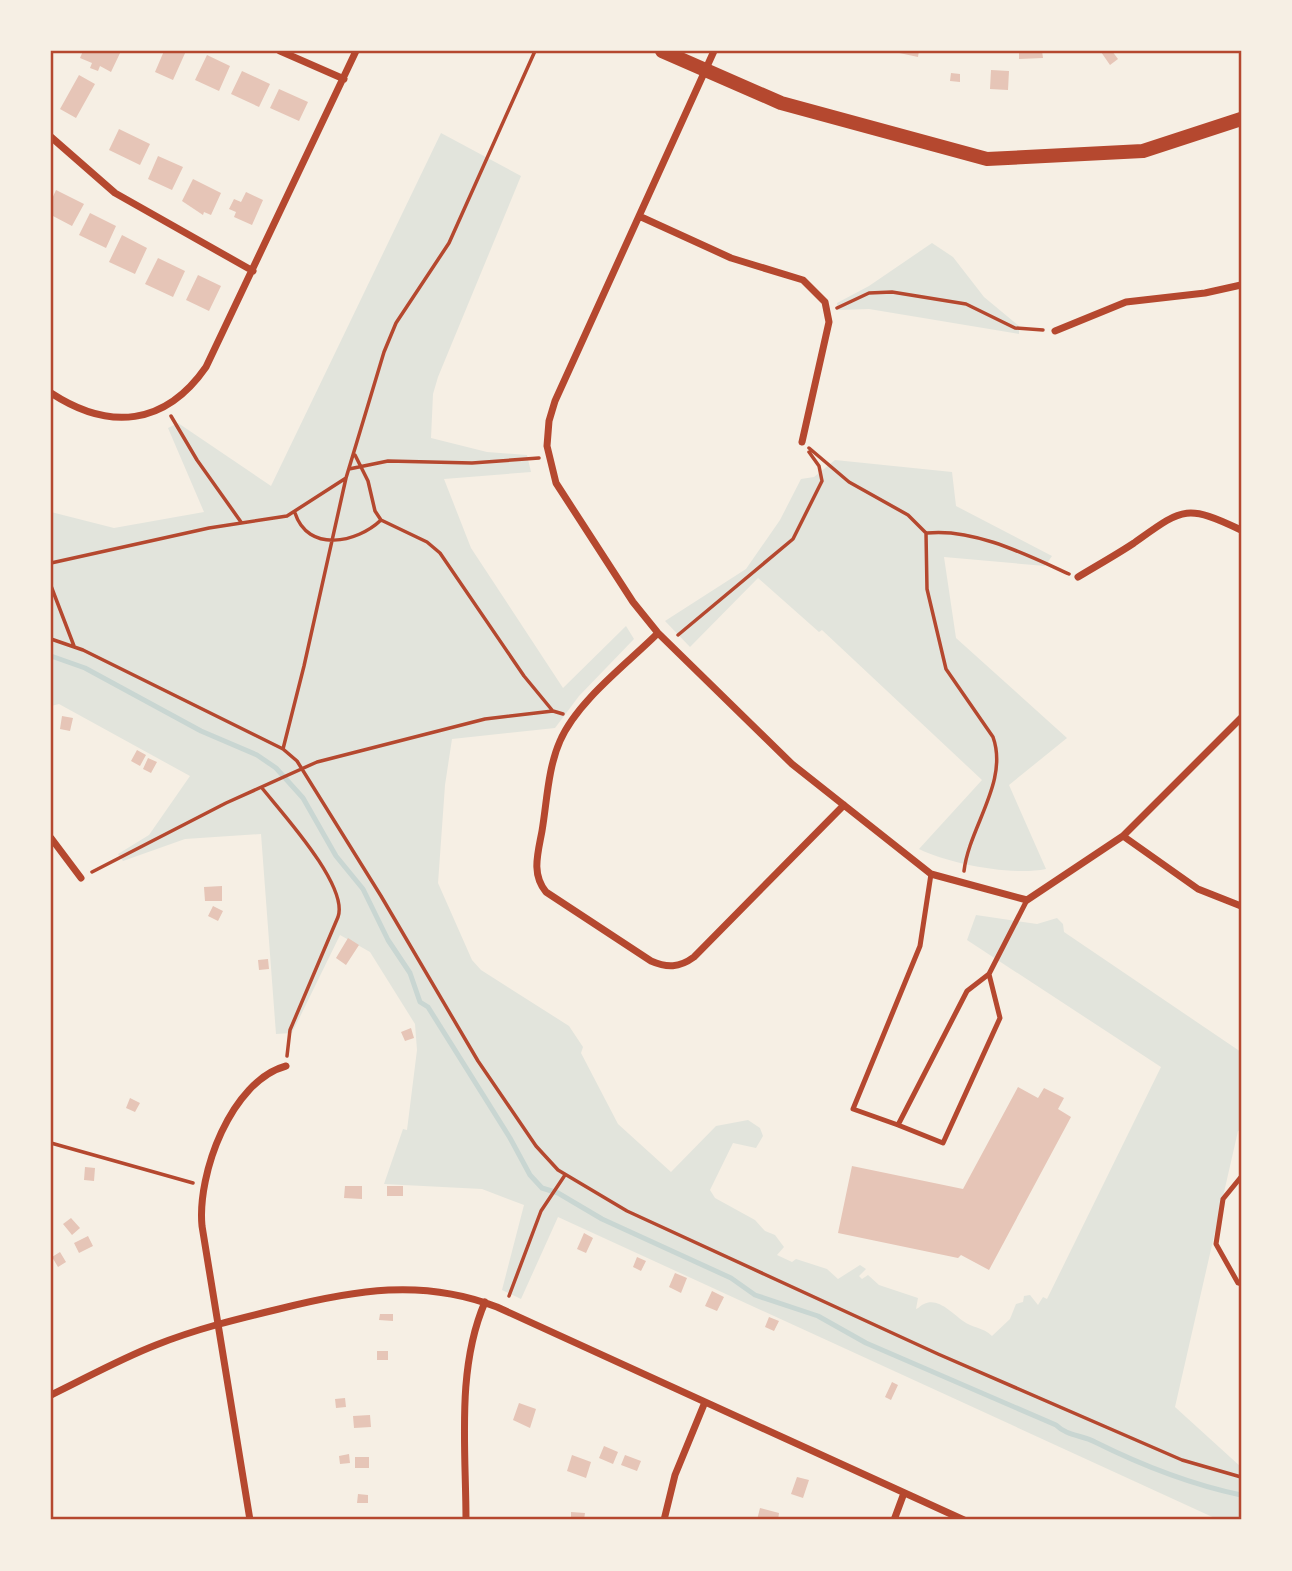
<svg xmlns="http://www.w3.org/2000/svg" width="1292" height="1571" font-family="'Work Sans',sans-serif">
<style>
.green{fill:#e2e4dc}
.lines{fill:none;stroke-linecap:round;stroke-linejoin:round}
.stream{stroke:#c9d6d2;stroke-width:5}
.building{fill:#e6c5b7}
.path{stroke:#b5482f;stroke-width:3.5}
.service{stroke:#b5482f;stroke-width:5}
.minor{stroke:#b5482f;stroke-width:7}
.secondary{stroke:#b5482f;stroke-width:14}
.neatline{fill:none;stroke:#b5482f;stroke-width:2.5}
</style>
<rect width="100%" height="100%" fill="#f6efe4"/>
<path class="green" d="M441,133L521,176L438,377L433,394L431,438L487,452L527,455L531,472L444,479L471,548L563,688L626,626L634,639L579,696L555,728L452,739L445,785L438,883L472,960L481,970L569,1026L583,1047L581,1053L618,1124L671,1172L716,1126L748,1120L760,1128L763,1136L756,1148L733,1143L710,1190L715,1198L755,1220L765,1231L775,1235L784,1247L777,1255L792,1262L796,1259L827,1269L838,1279L860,1265L866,1269L859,1276L862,1279L868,1275L879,1285L918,1298L916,1309C919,1308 921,1305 924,1304C938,1297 953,1314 963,1321C972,1328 983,1327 992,1336L1010,1319L1016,1304L1023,1302L1024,1296L1030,1295L1038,1305L1043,1297L1047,1299L1161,1067L967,940L976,915L1037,924L1057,918L1063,924L1064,932L1241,1052V1130L1238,1131L1175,1407L1241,1467V1520H1219L558,1217L521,1299L502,1290L524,1205L482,1189L384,1184L403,1129L407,1130L417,1050L415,1024L370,952L340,935L292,1033L276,1034L261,834L185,839L123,861L118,854L149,835L190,776L59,704L51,706V512L114,528L204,512L168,428L178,423L271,486Z
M932,243L953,257L984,297L1019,326V334L869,309L838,310L837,303L869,286Z
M835,460L952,472L956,506L1052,556L1045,566L944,557L956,638L1067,738L1009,785L1046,869C1012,876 950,864 919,849L982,780L822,630L819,632L758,578L690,647L665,621L746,569L780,520L801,479L814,477Z"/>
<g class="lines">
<path class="stream" d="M51,656L85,668L201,731L257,755L276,768L303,798L336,856L363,889L388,940L410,973L420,1002L428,1007L510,1138L530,1175L542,1188L558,1193L602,1219L731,1278L755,1295L818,1316L866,1343L1056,1425C1067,1436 1082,1435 1095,1442C1141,1465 1189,1484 1241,1495"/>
</g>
<path class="building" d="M83,51H121L111,72L100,66L98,71L90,68L92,63L80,58Z
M164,51H186L173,80L155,72Z
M890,51H919L918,57Z
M1019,51H1042L1043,58L1019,59Z
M1103,51H1112L1118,59L1110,65L1101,52Z
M207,55L230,66L219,91L195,80Z
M991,70L1009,71L1008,90L990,89Z
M242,71L270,84L259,107L231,94Z
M951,73L960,74V82L950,81Z
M79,75L95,84L76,118L60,109Z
M279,89L308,102L299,121L270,108Z
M119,129L150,144L140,165L109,150Z
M158,156L183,167L172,190L148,179Z
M193,179L221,193L211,215L204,212L203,215L182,201Z
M56,190L84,204L72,226L51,215V201Z
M246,192L263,200L252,225L234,217L236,212L229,209L234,199L241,202Z
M90,213L116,226L106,248L79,235Z
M122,235L147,248L135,274L109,262Z
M158,258L185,271L173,297L145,284Z
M198,275L221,286L209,311L186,300Z
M62,716L73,718L70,731L60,729Z
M137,750L146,755L140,766L131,761Z
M148,758L157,762L151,773L143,769Z
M222,886V901H205L204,887Z
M213,906L223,911L218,921L208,916Z
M348,938L359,945L346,965L336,958Z
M268,959L269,969L259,970L258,960Z
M411,1028L414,1038L405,1041L401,1032Z
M1018,1087L1038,1098L1044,1088L1064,1098L1058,1109L1071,1117L989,1270L961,1255L958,1258L838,1233L852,1166L963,1189Z
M130,1098L140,1103L135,1112L126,1108Z
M85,1167L95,1168L94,1181L84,1180Z
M345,1186H362V1199L344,1198Z
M387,1186H403V1196H387Z
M71,1218L80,1228L72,1235L63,1224Z
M584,1233L593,1238L586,1253L577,1249Z
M88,1236L93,1246L79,1253L74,1243Z
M60,1252L66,1262L58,1267L52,1257Z
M637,1257L646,1261L641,1271L633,1267Z
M675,1273L687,1278L681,1293L669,1287Z
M712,1291L724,1297L717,1311L705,1306Z
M380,1314H393V1321L379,1320Z
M769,1317L779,1321L774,1331L765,1327Z
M377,1351H388V1360H377Z
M892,1382L898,1385L891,1400L885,1397Z
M345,1398L346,1407L336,1408L335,1399Z
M519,1403L536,1409L530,1428L513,1420Z
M370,1415L371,1427L354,1428L353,1416Z
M604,1446L618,1452L613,1464L599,1458Z
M349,1454L350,1463L340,1464L339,1456Z
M572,1455L591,1462L586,1478L567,1471Z
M625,1455L641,1461L637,1471L621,1465Z
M355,1457H369V1468H355Z
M797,1477L809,1480L803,1498L791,1494Z
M358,1494L368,1495V1503H357Z
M760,1508L779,1513L778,1520H757Z
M571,1512L585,1513L584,1520H571Z"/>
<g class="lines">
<path class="path" d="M837,308L869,293L892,292L966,304L1015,328L1043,330
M171,416L197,460L241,522
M809,448L849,482L908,515L926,533L927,589L946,669L993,737C1009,782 969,827 964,871
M355,455L368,481L375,511L381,520L427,542L440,553L524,676L552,710
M349,469L388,461L472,463L539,458
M295,513C308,553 357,543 381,520
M927,533C974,528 1027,555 1069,574
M51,563L209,528L287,516L346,478
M51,586L74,646
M678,635L793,539L822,481L819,466L809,452
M51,639L83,650L283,749L297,761L381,896L478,1061L536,1146L558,1170L627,1211L938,1354L1182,1460L1241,1477
M283,749L304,666L346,478L384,352L396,323L449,243L535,51
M262,788C282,813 349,886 338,917L290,1030L287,1056
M92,872L226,803L317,762L485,719L553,711L563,714
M51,1143L193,1183
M509,1296L541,1211L565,1175"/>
<path class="service" d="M931,874L920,946L853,1109L898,1125L967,991L989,974L1027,900
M898,1125L943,1143L1000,1018L989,974
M1241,1177L1223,1199L1216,1244L1238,1283L1241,1284"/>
<path class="minor" d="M280,51L344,79
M714,51L555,401L549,421L547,446L556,483L633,602L658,633L792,764L931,874L1027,900L1123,836L1241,718
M51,137L115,193L253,271
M639,216L731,258L803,280L825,302L829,322L802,442
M1055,331L1126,302L1205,293L1241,285
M51,393C109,431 165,426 206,367L356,51
M1078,577C1096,566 1116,555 1134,543C1182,509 1185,503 1241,530
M658,633C628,663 577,701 560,741C548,768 547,801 542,831C538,853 531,874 546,892L651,961C667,968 679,968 694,957L844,805
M1123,836L1198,889L1241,906
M51,838L81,878
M51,1395C86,1378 120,1359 156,1345C196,1329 237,1319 279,1309C354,1290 423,1278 497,1307L964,1520
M250,1520L202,1226C197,1174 231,1081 286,1066
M466,1520C466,1449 456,1369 485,1302
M664,1520L675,1475L705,1402
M894,1520L904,1493"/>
<path class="secondary" d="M662,51L781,103L987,159L1143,151L1241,119"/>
</g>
<rect width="1292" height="1571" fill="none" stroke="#f6efe4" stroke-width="105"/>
<rect x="52" y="52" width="1188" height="1466" class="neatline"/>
</svg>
